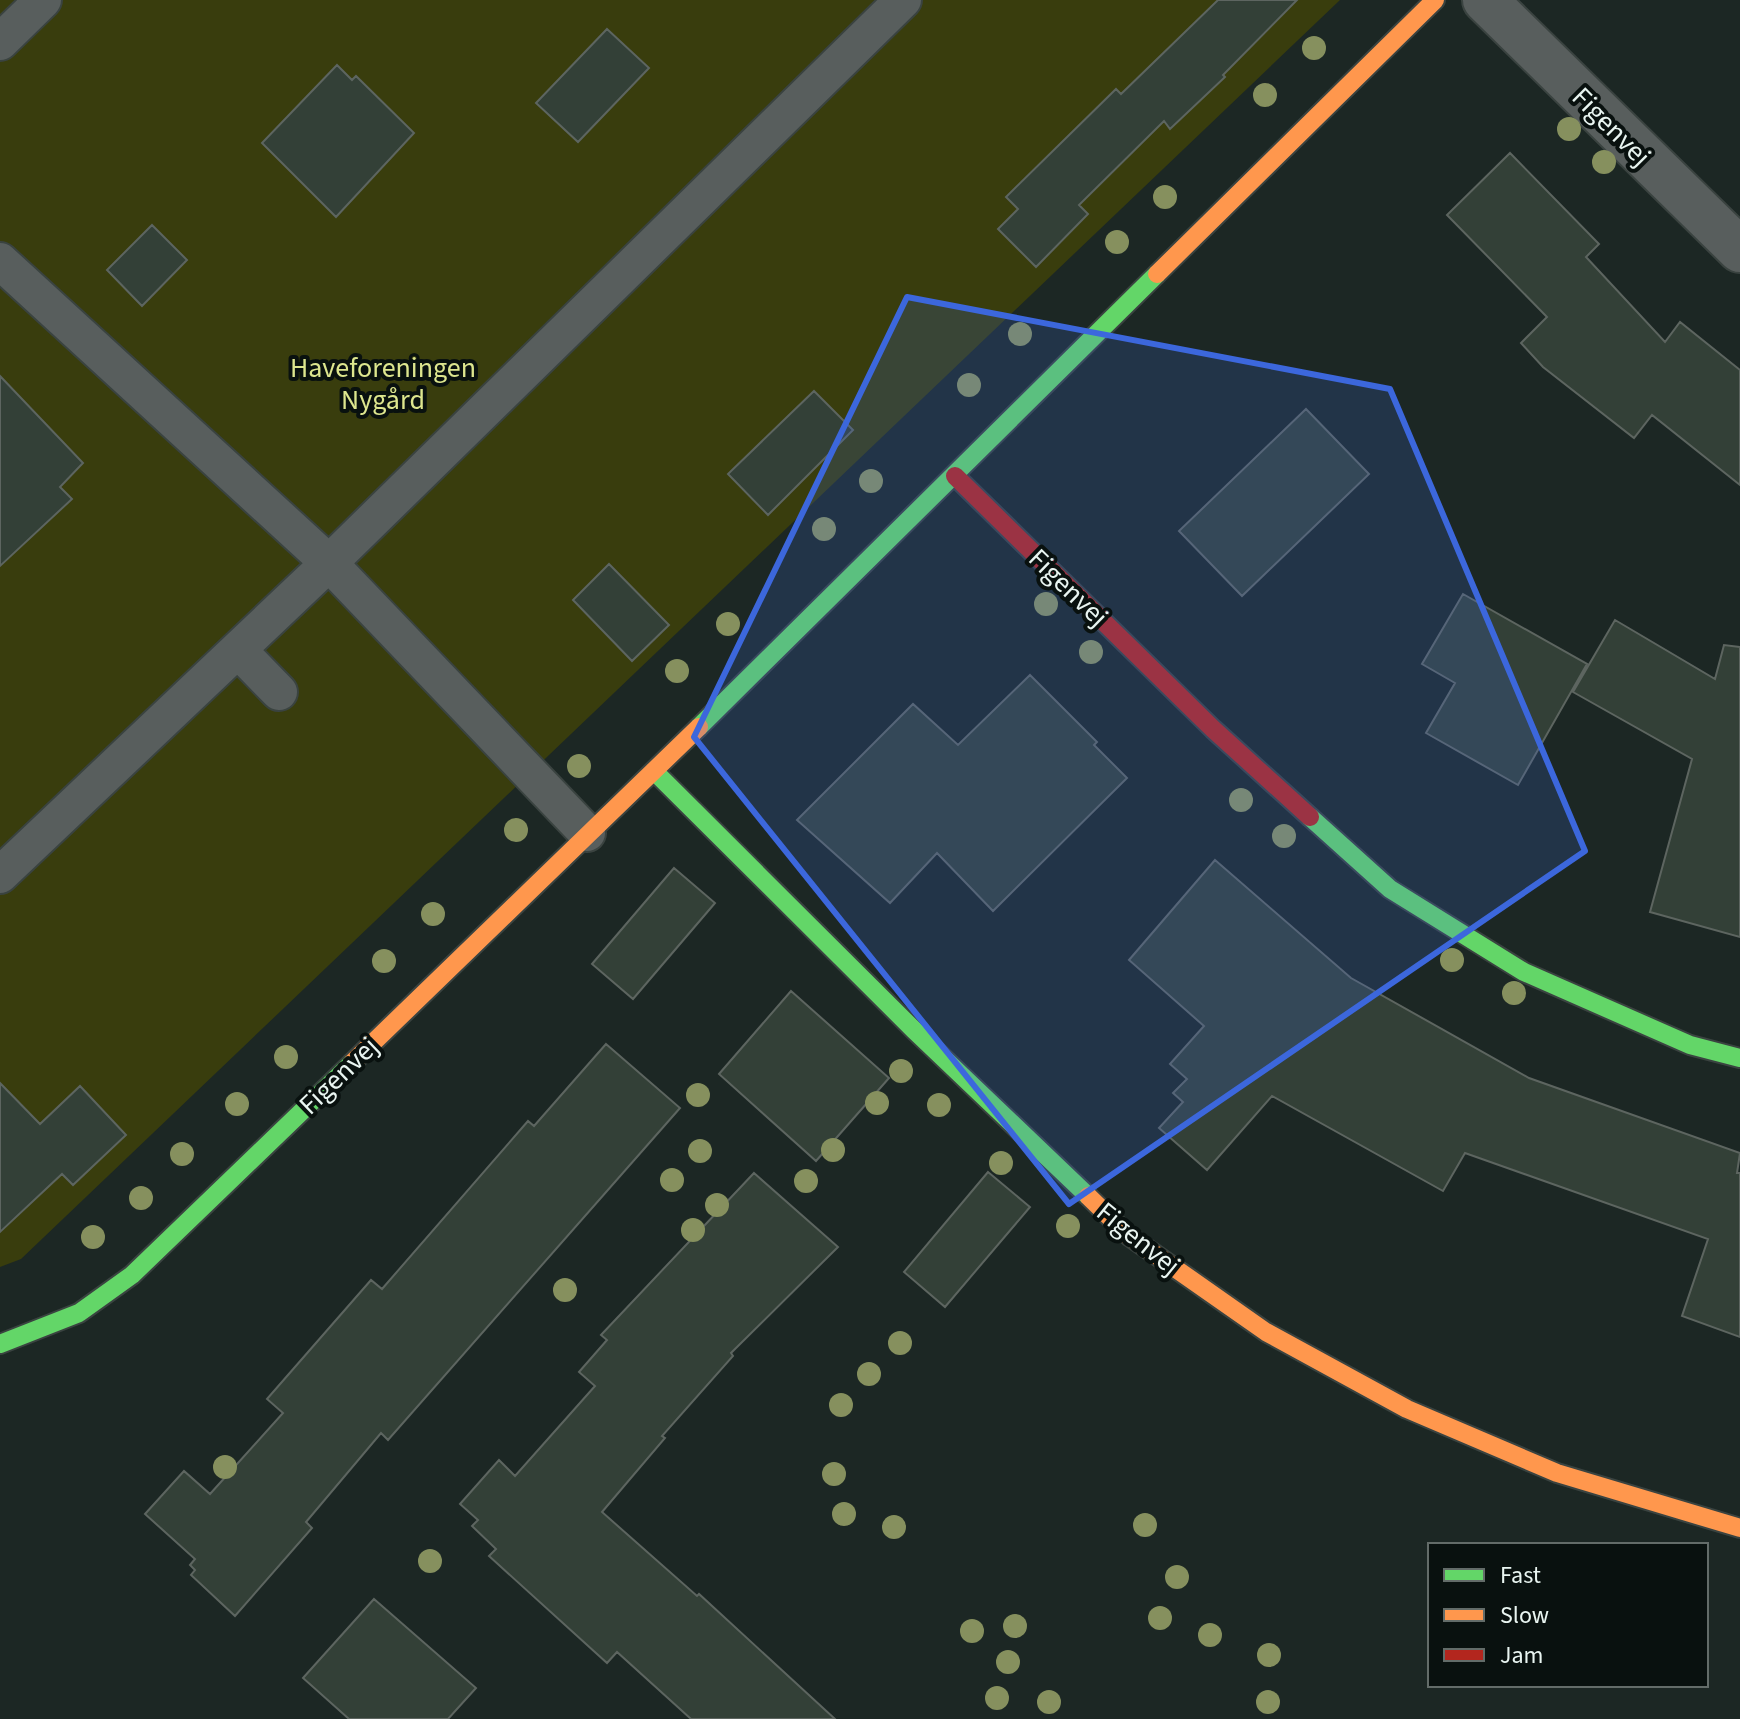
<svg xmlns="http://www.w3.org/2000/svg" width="1740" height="1719" font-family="'Source Sans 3',sans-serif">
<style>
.green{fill:#393d0d}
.building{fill:#334037;stroke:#5d6560;stroke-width:2}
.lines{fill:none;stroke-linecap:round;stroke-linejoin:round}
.lane-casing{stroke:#3a4340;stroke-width:40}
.street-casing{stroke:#3a4340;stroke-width:48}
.fast-casing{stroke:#3a4340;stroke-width:22}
.slow-casing{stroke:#3a4340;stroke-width:22}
.jam-casing{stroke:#3a4340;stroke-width:22}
.lane{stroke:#585e5d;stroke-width:36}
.street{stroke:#585e5d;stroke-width:44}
.fast{stroke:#63d668;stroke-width:18}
.slow{stroke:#ff974d;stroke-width:18}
.jam{stroke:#b3261e;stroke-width:18}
.tree{fill:#86905e}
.marked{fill:#3c67dc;fill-opacity:0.2;stroke:#3c67dc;stroke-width:6;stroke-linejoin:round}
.labels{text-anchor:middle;stroke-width:8;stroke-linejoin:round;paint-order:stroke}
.street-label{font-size:28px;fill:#e9f5f1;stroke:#09110f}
.park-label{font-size:28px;fill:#dde68e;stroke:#09110f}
</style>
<rect width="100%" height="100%" fill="#1c2724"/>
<path class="green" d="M0,0H1340L21,1259L0,1267Z"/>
<path class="building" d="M1218,0H1297L1223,75L1225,77L1170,129L1164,121L1079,205L1088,214L1036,267L998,229L1018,209L1006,197L1116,89L1121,94Z
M607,29L649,68L578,142L536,103Z
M337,65L352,80L356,76L414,133L336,217L262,143Z
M1510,153L1599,244L1586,257L1665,342L1680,322L1740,370V485L1652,415L1634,438L1543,367L1521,343L1547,317L1447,215Z
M152,225L187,260L142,306L107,270Z
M0,376L83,463L60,487L72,499L0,566Z
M814,391L853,430L768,515L728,474Z
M1306,409L1369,474L1242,596L1179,531Z
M609,564L669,625L632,661L573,600Z
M1463,594L1587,664L1518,785L1426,733L1455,683L1422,664Z
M1615,620L1715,679L1724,645L1740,647V937L1650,912L1692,759L1573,692Z
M1030,675L1097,742L1094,745L1127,778L993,911L937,853L890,903L797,820L913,704L958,745Z
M1215,860L1351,978L1529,1078L1740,1153L1737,1173H1740V1337L1682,1316L1708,1239L1465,1153L1443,1191L1272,1096L1207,1170L1159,1128L1183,1102L1173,1093L1187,1079L1170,1064L1204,1026L1129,960Z
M674,868L715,903L633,999L592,964Z
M791,991L889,1078L816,1161L719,1074Z
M606,1044L680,1108L388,1440L381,1433L306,1522L312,1528L235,1616L191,1575L195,1570L190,1565L195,1559L145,1514L184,1471L210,1494L283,1413L267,1399L371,1280L382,1289L528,1121L534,1126Z
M0,1083L40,1124L80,1086L126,1135L73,1185L62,1174L0,1232Z
M988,1172L1030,1207L945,1307L904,1272Z
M754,1173L838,1247L731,1353L733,1356L662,1436L665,1438L602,1512L697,1596L699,1594L835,1719H691L617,1652L607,1663L489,1556L496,1549L472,1526L478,1520L460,1504L499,1460L515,1476L595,1386L579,1372L607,1340L601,1335Z
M374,1599L476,1688L448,1719H349L303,1678Z"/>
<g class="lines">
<g class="lane-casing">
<path id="lane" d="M0,42L43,0
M0,261L329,563L587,833
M238,650L279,692
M0,875L329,563L903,0"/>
</g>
<g class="street-casing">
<path id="street" d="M1485,0L1740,250"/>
</g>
<g class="fast-casing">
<path id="fast" d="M699,727L1157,274
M654,771L914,1030L1088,1196
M1310,817L1390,889L1524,972L1690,1045L1740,1058
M0,1344L79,1313L132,1275L352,1063"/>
</g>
<g class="slow-casing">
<path id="slow" d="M1157,274L1435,0
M352,1063L699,727
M1088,1196L1129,1236L1266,1332L1407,1409L1557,1473L1740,1528"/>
</g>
<g class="jam-casing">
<path id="jam" d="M955,476L1213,729L1310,817"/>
</g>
<use href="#lane" class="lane"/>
<use href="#street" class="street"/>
<use href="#fast" class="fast"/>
<use href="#slow" class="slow"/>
<use href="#jam" class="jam"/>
</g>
<g class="tree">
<circle cx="1314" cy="48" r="12"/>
<circle cx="1265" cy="95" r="12"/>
<circle cx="1569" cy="129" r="12"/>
<circle cx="1604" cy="162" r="12"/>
<circle cx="1165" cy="197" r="12"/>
<circle cx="1117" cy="242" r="12"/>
<circle cx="1020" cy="334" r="12"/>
<circle cx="969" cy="385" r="12"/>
<circle cx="871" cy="481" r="12"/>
<circle cx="824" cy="529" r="12"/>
<circle cx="1046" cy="604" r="12"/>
<circle cx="728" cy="624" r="12"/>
<circle cx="1091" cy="652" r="12"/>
<circle cx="677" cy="671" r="12"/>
<circle cx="579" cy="766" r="12"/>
<circle cx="1241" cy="800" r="12"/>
<circle cx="516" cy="830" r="12"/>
<circle cx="1284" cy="836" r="12"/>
<circle cx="433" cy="914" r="12"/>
<circle cx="1452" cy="960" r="12"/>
<circle cx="384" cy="961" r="12"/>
<circle cx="1514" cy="993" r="12"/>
<circle cx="286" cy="1057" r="12"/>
<circle cx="901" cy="1071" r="12"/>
<circle cx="698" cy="1095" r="12"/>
<circle cx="877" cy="1103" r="12"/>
<circle cx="237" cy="1104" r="12"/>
<circle cx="939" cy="1105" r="12"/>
<circle cx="833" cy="1150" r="12"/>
<circle cx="700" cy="1151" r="12"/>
<circle cx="182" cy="1154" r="12"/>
<circle cx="1001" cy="1163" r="12"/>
<circle cx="672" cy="1180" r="12"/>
<circle cx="806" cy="1181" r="12"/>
<circle cx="141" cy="1198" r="12"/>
<circle cx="717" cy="1205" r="12"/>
<circle cx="1068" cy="1226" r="12"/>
<circle cx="693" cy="1230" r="12"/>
<circle cx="93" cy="1237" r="12"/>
<circle cx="565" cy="1290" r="12"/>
<circle cx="900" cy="1343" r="12"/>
<circle cx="869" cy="1374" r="12"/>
<circle cx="841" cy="1405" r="12"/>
<circle cx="225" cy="1467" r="12"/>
<circle cx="834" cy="1474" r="12"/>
<circle cx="844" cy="1514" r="12"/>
<circle cx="1145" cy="1525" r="12"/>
<circle cx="894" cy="1527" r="12"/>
<circle cx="430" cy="1561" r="12"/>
<circle cx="1177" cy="1577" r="12"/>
<circle cx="1160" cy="1618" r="12"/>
<circle cx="1015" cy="1626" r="12"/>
<circle cx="972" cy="1631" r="12"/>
<circle cx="1210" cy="1635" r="12"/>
<circle cx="1269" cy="1655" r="12"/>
<circle cx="1008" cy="1662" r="12"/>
<circle cx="997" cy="1698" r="12"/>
<circle cx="1049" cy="1702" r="12"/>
<circle cx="1268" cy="1702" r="12"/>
</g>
<path class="marked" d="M907,297L1390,389L1585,851L1069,1204L694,737Z"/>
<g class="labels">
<g class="street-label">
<text transform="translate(1612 126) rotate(45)" y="10">Figenvej</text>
<text transform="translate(1069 587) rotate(44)" y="10">Figenvej</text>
<text transform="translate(338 1075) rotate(-44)" y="10">Figenvej</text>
<text transform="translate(1139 1238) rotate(39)" y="10">Figenvej</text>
</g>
<g class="park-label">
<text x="383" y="377">Haveforeningen<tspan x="383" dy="32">Nygård</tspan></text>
</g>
</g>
<rect x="1428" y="1543" width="280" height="144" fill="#09110f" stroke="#636c69" stroke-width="2"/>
<rect x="1444" y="1569" width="40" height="12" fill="#63d668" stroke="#636c69" stroke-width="2"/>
<text x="1500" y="1583" font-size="24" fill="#e9f5f1">Fast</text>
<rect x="1444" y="1609" width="40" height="12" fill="#ff974d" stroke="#636c69" stroke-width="2"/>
<text x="1500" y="1623" font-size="24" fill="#e9f5f1">Slow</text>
<rect x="1444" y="1649" width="40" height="12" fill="#b3261e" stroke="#636c69" stroke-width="2"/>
<text x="1500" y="1663" font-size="24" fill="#e9f5f1">Jam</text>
</svg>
